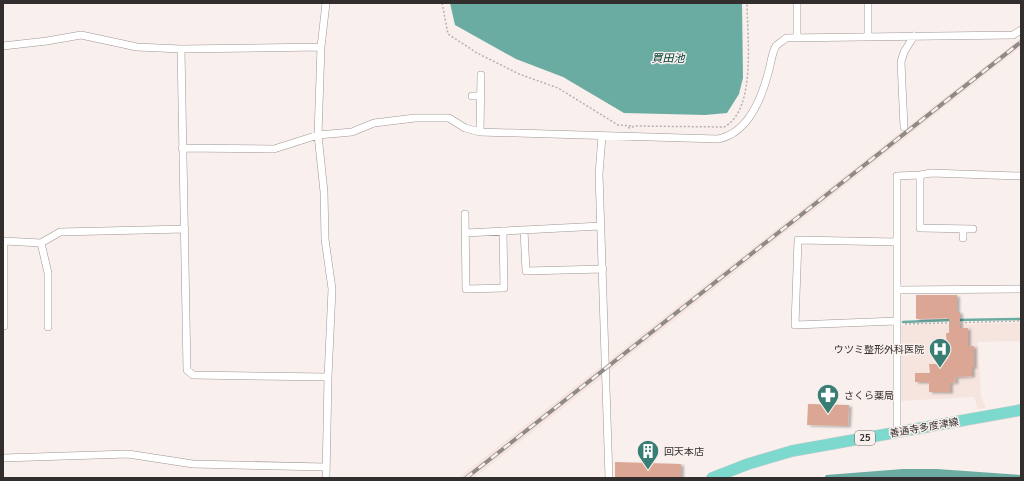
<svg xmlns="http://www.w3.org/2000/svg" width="1024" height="481" font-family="'Nunito Sans','Noto Sans JP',sans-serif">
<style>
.built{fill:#f6e4de}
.water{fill:#6baca2}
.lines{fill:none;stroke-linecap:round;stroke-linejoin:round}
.stream{stroke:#6baca2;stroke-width:2.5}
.building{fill:#dba693;filter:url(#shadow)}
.minor-casing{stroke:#9e9693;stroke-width:8}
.primary-casing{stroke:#cecdcd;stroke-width:12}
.path{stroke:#b7b0ad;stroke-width:1.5;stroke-dasharray:2 2;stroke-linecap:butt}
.minor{stroke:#fff;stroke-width:7}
.primary{stroke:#7dd8ce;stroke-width:11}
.rail-casing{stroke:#8f8987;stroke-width:4}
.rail{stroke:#f9f0ed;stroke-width:2.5;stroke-dasharray:8;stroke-linecap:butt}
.labels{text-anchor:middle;stroke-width:3;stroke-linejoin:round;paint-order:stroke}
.shield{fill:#f9f0ed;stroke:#6e6867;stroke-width:1}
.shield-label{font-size:9px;font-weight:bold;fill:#322e2d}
.poi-label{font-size:10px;fill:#322e2d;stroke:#f9f0ed;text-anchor:start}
.street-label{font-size:10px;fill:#322e2d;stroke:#f9f0ed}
.water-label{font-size:11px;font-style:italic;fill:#01413a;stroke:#f9f0ed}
</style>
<defs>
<filter id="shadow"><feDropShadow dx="3" dy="1.5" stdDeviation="1" flood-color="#0004"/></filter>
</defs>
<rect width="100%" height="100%" fill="#f9f0ed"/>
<path class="built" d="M1021,38V47L474,478H458Z
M1021,323V341L978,342L981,396L986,408L978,409L974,397L900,401V325Z"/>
<path class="water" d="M450,3H742L743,78L739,94L727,113L705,115L624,113L563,77L516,59L455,25Z
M903,469H937L1021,475V478H824L826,475Z"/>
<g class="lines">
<path class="stream" d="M957,320L1021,319
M903,322L952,320"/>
</g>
<path class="building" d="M916,295H957V312H960V328H968V346H974V367H972V376L955,377L956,382L950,383V392H929V382H915V373H930L929,364H936V359H948L946,333H949V318L916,319Z
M808,404L849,405L848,426L807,425Z
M615,462L681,464V478H615Z"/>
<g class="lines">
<g class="minor-casing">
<path id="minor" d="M797,3V38
M868,37V3
M3,46L47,41L81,35L137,47L181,49L321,47
M181,49L187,370L193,375L328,377
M472,96H481
M904,127L901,62L904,52L914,36
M480,132L481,75
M602,136L599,174L609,478
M182,148L274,149L318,135L352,132L374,123L415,118H449L465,128L480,132L718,139C749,133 762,97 769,70C771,63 772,52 776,46C779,43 783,41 786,38L1013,35L1021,30
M920,175L931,173L1021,176
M465,214L466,289L504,288L503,231
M524,230L526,271L603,269
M465,233L601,226
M963,238V229
M4,241V326
M3,243L4,241L41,243L60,232L185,229
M41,243L48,273V327
M897,290L1021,289
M897,321L795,325L798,240L897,242
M897,432V176L920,175V228L973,229
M3,458L128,454L193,464L326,467
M326,478L328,377L332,289L325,239L324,192L318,135L321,47L326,3"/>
</g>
<g class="primary-casing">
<path id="primary" d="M712,478L748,464L792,451L1021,410"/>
</g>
<path class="path" d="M442,3L448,34L477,53L519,74L558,88L618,125L633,126
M628,128L636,126L724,127C757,110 747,35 747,3
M905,324L1021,321"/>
<use href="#minor" class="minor"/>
<use href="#primary" class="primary"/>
<g class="rail-casing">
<path id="rail" d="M466,478L1021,42"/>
</g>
<use href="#rail" class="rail"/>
</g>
<defs>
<g id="hospital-pin" transform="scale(1.15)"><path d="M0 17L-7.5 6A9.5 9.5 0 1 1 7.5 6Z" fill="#387e74" stroke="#f9f0ed"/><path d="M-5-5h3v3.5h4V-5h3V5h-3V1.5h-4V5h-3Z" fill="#fff"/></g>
<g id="pharmacy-pin" transform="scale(1.15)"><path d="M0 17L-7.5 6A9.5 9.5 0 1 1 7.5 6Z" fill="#387e74" stroke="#f9f0ed"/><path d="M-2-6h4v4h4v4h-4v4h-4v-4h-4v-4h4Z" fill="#fff"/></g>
<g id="building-pin" transform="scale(1.15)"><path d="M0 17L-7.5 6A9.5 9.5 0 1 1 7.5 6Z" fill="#387e74" stroke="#f9f0ed"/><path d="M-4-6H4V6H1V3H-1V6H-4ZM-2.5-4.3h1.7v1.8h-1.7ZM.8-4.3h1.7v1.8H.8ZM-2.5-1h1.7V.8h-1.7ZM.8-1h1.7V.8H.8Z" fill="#fff"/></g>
</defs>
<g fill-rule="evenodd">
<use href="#hospital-pin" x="940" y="349"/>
<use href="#pharmacy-pin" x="828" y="395"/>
<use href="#building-pin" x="648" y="451"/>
</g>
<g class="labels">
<rect class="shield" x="855" y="431" width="20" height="14" rx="3"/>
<g class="shield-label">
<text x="865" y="441">25</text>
</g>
<g class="poi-label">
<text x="924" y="353" text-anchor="end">ウツミ整形外科医院</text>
<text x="844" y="399">さくら薬局</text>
<text x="664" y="455">回天本店</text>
</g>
<g class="street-label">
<text transform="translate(924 427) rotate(-10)" y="4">善通寺多度津線</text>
</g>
<g class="water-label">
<text x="668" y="62">買田池</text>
</g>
</g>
<rect width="1024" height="481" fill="none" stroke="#322e2d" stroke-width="8"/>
</svg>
